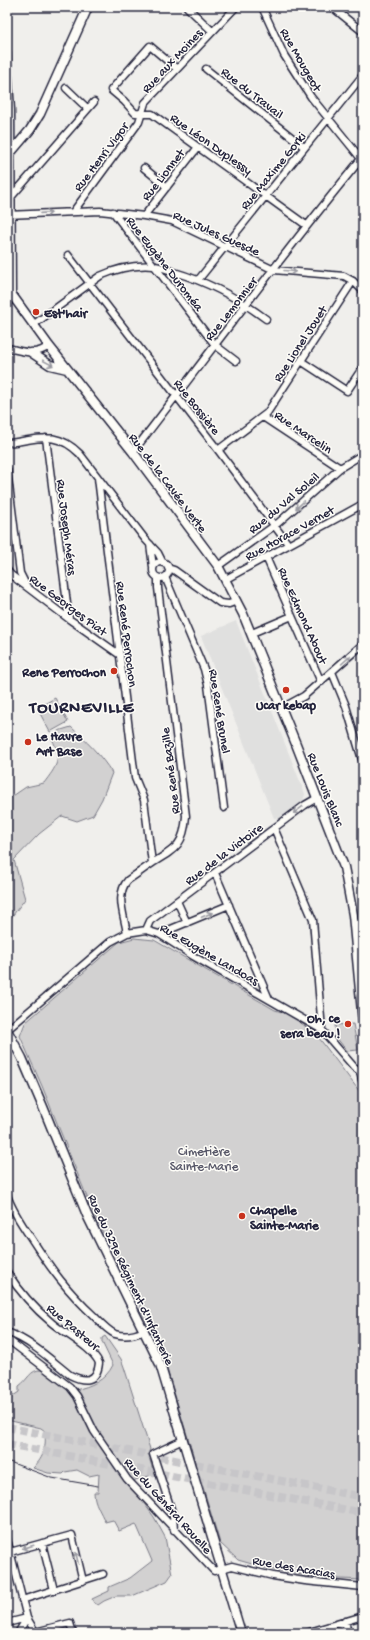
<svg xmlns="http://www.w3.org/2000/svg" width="370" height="1640" font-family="'Gochi Hand',sans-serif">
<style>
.built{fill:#e0e0df}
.green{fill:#d2d1d1;stroke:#7a7a86}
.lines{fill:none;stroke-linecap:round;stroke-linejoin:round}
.secondary-tunnel{stroke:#c7c6c9;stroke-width:8;stroke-dasharray:8 4;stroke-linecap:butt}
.street-casing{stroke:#22223b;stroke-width:9}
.secondary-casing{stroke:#22223b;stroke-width:11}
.street{stroke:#fdfcf7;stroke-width:6}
.secondary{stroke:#fdfcf7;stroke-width:8}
.tram{stroke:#22223b;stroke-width:1}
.oneway{stroke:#9a9aa2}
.poi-dot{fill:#c8321e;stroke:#fdfcf7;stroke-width:1.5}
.labels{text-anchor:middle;stroke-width:3;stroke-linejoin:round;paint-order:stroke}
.street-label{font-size:13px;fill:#22223b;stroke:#fdfcf7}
.poi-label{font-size:13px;font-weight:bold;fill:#22223b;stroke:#fdfcf7;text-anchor:start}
.park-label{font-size:13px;fill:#575768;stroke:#fdfcf7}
.district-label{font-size:17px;font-weight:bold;letter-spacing:1px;fill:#22223b;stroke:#fdfcf7}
</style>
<rect width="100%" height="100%" fill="#f0efec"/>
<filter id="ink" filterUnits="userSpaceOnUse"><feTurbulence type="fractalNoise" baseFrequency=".025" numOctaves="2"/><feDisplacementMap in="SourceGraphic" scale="8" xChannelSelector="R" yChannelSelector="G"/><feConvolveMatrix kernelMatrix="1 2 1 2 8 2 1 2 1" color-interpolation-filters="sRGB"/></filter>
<g filter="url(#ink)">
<path class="built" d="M236,621L305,794L303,801L279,819L274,818L201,636Z"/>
<path class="green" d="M55,698L68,722L50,732L37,708Z
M71,727C86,741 101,755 112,773L102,799L93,815L77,821L62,816L39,834L14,860L25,899L7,923V800L26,787L44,783C56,767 63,759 52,739L58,731Z
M134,938L154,940L275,1010L292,1015L319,1038L363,1096V1580L319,1578L269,1569L238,1560L220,1543L163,1356L140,1310L141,1305L108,1238L103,1233L93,1212L42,1086L20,1036L25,1023L119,942Z
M353,1024L358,1050L347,1051L336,1037L335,1025Z
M105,1336L121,1359L124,1367L150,1449L148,1454L153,1470L149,1476L135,1480L132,1487L154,1517L165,1537L172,1574L167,1581L132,1596H116L104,1601L98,1605L94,1603L92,1599L109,1591V1587L130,1578L152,1561L136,1524L119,1531L113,1520L105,1522C101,1512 94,1503 94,1492H98L99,1474L89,1476L77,1470L65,1472L63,1474L48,1473L33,1468C45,1456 46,1447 45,1431L41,1428L7,1420V1400L19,1392V1386C28,1380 30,1369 42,1370L75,1390C91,1386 105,1381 113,1365L102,1342V1338Z"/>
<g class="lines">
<path class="secondary-tunnel" d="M7,1427L363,1497
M7,1444L363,1513"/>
<g class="street-casing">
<path id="street" d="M187,7L212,31
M262,7L284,55L311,97L363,161
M332,7L363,32
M7,53L11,110L12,295
M177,69L150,46L111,90L124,101L135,113L152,114L306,225
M206,69L304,147
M66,88L88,109
M144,168L167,187
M12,196L94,102
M73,212L139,122L145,103L236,7
M113,212L215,345L236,361
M7,215L100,211L144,216L172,221L274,270L344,276L353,281L363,291
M144,216L198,147
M68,255L218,450L288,544
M199,279L363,75
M33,325L100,276C116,269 136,264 154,266C160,266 168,270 174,272C208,282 238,298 266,319
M7,348C24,351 33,357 49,346
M301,361L347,391L363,367
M263,417L340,468
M46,438L69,619
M7,443C38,440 55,429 80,454L145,539L158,553L163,563
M218,450L267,413L353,281
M133,452C209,354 282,254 361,159
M7,469L20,573L26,585
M98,478L135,778L144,800L152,863
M150,544L153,567
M266,557L321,682
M153 570a8 8 0 1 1 16 0a8 8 0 1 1-16 0Z
M218,566L278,523L340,468L363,454
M168,568L174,570L220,603L229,604L237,601
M7,570L11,575L69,619L120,655
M165,577L204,669L208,685L224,808
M226,579L363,504
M252,633L292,616
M332,672L346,706L363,763
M282,708L304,696L363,644
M274,828L313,920L322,1030
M215,873L269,999
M177,901L187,923
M354,924L363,921
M146,930L150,921L305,805L317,798
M127,933C124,915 115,894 128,880C137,874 145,868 154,862C177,848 184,844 186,816L158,588V578
M159,934L229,905
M7,1030L110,942L127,933L146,930L159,934L193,956L322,1030L354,1067L361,1072
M7,1195C12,1210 22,1225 31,1238C51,1269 67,1291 94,1316C100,1322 107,1330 115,1334C124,1337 135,1335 144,1331
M7,1272C19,1291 34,1308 52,1323C65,1334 93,1348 99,1363C97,1383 84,1382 70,1375C50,1359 31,1341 7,1332
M11,1342L70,1387L77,1396L94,1431L127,1479L214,1571L232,1566L273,1576L305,1581L363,1587
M174,1530L173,1515L153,1454L183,1440
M7,1539L27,1618L36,1633
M42,1543L54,1590
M10,1552L72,1535L83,1581
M22,1600L103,1574
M345,1621L348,1633
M7,1623L27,1618
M35,1632L70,1623L73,1633
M18,1633L27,1618
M306,1633L363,1616"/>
</g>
<g class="secondary-casing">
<path id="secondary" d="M7,157L30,130L40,114L88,7
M7,288L49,346L133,452L218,566L243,614L296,744L344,867L353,915L363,1023
M32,353L50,365L67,369
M7,1030L22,1058L43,1107L87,1215L160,1364L241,1633
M363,1066L361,1072L363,1080"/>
</g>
<use href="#street" class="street"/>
<use href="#secondary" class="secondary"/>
<path class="tram" d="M7,1461L52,1478L98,1486"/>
</g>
<defs><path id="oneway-shaft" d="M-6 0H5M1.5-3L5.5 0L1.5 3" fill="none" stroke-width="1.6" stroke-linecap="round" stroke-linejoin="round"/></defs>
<g class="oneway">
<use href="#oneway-shaft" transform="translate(46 213) rotate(-4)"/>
<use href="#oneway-shaft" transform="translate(290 271) rotate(5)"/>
<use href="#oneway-shaft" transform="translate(48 363) rotate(28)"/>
<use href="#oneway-shaft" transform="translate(300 505) rotate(137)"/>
<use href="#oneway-shaft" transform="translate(346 660) rotate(-42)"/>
<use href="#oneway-shaft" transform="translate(298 810) rotate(143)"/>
<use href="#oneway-shaft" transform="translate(207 915) rotate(-23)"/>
<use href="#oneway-shaft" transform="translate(28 1547) rotate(164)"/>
<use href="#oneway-shaft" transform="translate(77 1558) rotate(-103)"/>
</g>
</g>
<g class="poi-dot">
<circle cx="36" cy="312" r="4"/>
<circle cx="114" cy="671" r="4"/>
<circle cx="286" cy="690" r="4"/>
<circle cx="28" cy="742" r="4"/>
<circle cx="348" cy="1024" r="4"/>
<circle cx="242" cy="1216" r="4"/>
</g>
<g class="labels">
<g class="street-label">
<text transform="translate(302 59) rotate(60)" y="5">Rue Mougeot</text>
<text transform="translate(171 60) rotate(-47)" y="5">Rue aux Moines</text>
<text transform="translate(253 92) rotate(38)" y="5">Rue du Travail</text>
<text transform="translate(212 143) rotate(35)" y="5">Rue Léon Duplessy</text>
<text transform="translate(100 156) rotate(-53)" y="5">Rue Henri Vigor</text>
<text transform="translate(272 170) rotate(-51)" y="5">Rue Maxime Gorki</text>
<text transform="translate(162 174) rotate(-52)" y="5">Rue Lionnet</text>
<text transform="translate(217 232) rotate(24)" y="5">Rue Jules Guesde</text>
<text transform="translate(166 263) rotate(52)" y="5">Rue Eugène Duroméa</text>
<text transform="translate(230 308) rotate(-52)" y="5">Rue Lemonnier</text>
<text transform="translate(299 343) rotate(-57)" y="5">Rue Lionel Jouet</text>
<text transform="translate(198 406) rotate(52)" y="5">Rue Bossière</text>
<text transform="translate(304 431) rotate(34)" y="5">Rue Marcelin</text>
<text transform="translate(169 482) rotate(53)" y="5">Rue de la Cavée Verte</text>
<text transform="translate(283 502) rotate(-40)" y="5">Rue du Val Soleil</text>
<text transform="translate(68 527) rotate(83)" y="5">Rue Joseph Méras</text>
<text transform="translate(289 532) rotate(-29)" y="5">Rue Horace Vernet</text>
<text transform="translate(69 604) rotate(37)" y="5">Rue Georges Piat</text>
<text transform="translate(304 615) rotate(66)" y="5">Rue Edmond About</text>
<text transform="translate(128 634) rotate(83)" y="5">Rue René Perrochon</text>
<text transform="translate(221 711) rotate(81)" y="5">Rue René Brunel</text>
<text transform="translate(169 771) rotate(-97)" y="5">Rue René Bazille</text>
<text transform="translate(327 789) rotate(68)" y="5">Rue Louis Blanc</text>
<text transform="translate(223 853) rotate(-37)" y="5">Rue de la Victoire</text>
<text transform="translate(210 953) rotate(30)" y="5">Rue Eugène Landoas</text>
<text transform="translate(132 1279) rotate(65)" y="5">Rue du 329e Régiment d'Infanterie</text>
<text transform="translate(74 1326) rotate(40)" y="5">Rue Pasteur</text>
<text transform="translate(169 1505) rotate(48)" y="5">Rue du Général Rouelle</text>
<text transform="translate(294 1566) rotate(10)" y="5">Rue des Acacias</text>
</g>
<g class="poi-label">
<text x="44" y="317">Est'hair</text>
<text x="106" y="676" text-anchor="end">Rene Perrochon</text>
<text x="286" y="709" text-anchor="middle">Ucar kebap</text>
<text x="36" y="740">Le Havre<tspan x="36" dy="15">Art Base</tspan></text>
<text x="340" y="1022" text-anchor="end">Oh, ce<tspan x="340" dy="15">sera beau !</tspan></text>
<text x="250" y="1214">Chapelle<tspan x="250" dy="15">Sainte-Marie</tspan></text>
</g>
<g class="park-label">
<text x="204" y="1155">Cimetière<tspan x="204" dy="15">Sainte-Marie</tspan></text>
</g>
<g class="district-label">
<text x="82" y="712">TOURNEVILLE</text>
</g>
</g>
<rect width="370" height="1640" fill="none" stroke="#fdfcf7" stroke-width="24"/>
<rect x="12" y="12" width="346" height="1616" fill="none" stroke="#22223b" stroke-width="1.5" filter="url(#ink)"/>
</svg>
